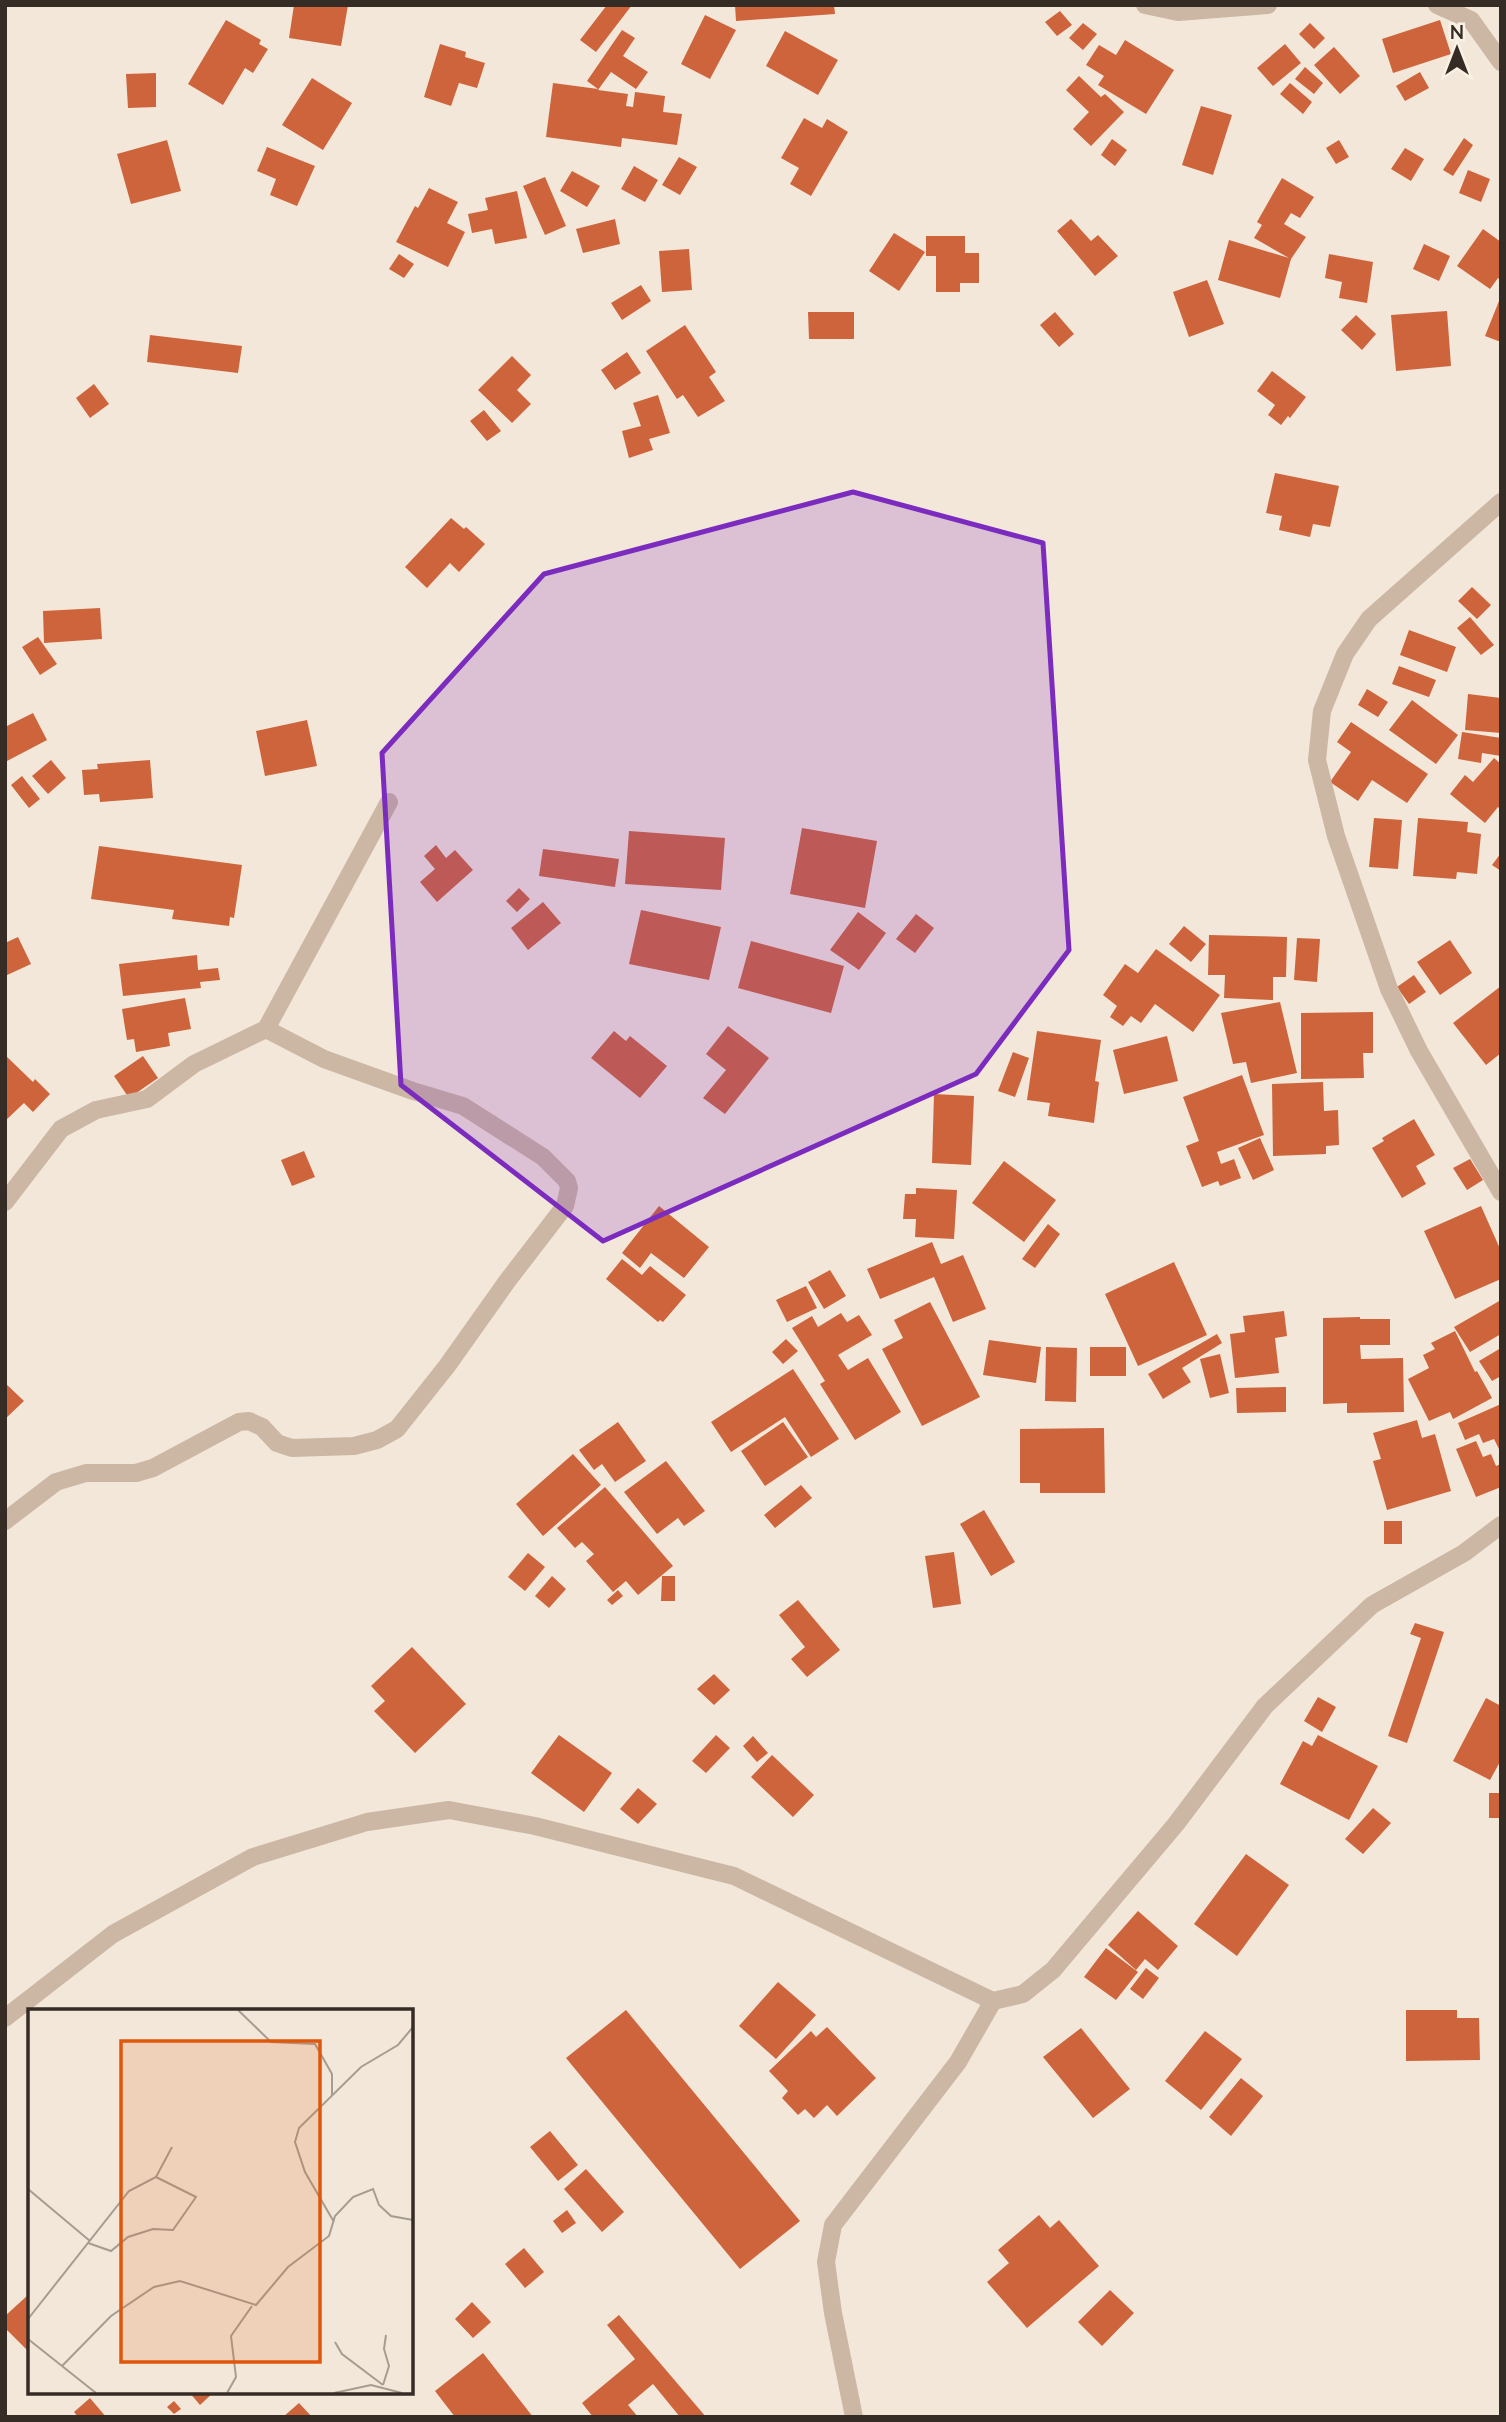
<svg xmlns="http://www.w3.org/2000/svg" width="1506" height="2422" font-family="Mulish,sans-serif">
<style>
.building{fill:#cd643c}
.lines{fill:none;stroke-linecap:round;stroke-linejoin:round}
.service{stroke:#ccb7a4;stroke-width:18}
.minor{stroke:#ccb7a4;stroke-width:18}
.marked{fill:#7b2cbf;fill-opacity:0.2;stroke:#7b2cbf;stroke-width:5;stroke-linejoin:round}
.inset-road{fill:none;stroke:#a79c91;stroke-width:2}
.view{fill:#df570d;fill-opacity:0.15;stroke:#df570d;stroke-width:3.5}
.inset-edge{fill:none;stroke:#362c26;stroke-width:3.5}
</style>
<rect width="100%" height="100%" fill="#f3e7d9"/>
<path class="building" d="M294,5H348L341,46L289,38Z
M607,5H632L596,52L580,40Z
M735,5H834L835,14L736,21Z
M1060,11L1072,25L1057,36L1045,22Z
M705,15L736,30L710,79L681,64Z
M226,20L261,40L259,44L268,49L253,73L245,68L223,105L188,84Z
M1440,20L1451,54L1393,73L1382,39Z
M1083,23L1097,34L1083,50L1069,38Z
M1310,23L1325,38L1314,49L1299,34Z
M622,30L635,38L623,56L648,72L636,89L611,72L598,90L628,94L626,106L633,107L635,92L665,96L663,112L682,114L677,145L622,138L621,147L546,137L553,83L598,89L587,81Z
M785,31L838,60L818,95L766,66Z
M1125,40L1174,70L1146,114L1098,85L1104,76L1086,65L1099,45L1116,55Z
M440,44L466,52L465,57L485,63L477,88L459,83L451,106L424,97Z
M1285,44L1301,63L1273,86L1257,68Z
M1334,47L1360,76L1340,94L1314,65Z
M1305,67L1323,83L1314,94L1295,79Z
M1420,72L1429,88L1405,101L1396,86Z
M156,73V107L128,108L126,74Z
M1079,76L1101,97L1105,94L1124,112L1091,146L1073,129L1089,112L1066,90Z
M312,78L352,103L323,150L282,125Z
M1290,83L1312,102L1303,114L1280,94Z
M1201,106L1232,115L1213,175L1182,165Z
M804,118L822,128L827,119L848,132L811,196L790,184L799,168L781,158Z
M1464,138L1473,145L1453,176L1443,170Z
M1112,139L1127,150L1115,166L1101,155Z
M167,140L181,191L131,204L117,154Z
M1339,140L1349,157L1336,164L1326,148Z
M267,147L315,166L297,206L270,195L276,179L257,171Z
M1405,148L1424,159L1411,181L1391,169Z
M679,157L697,167L680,195L662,185Z
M634,166L658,180L645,202L621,189Z
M1468,170L1490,179L1481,202L1459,193Z
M572,171L600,186L587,207L560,191Z
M545,177L566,226L545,235L523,186Z
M1282,178L1314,197L1300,218L1291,213L1284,224L1306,237L1291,259L1280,298L1218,280L1229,240L1289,258L1254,238L1262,225L1257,222Z
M429,188L458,202L447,223L465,232L448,267L396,242L415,206L418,208Z
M517,191L527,238L495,244L492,229L472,233L468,214L488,210L485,198Z
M615,219L620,244L583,253L576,229Z
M1071,219L1091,241L1098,235L1118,256L1095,276L1057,231Z
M1483,229L1501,242V280L1498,278L1490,289L1457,266Z
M894,233L925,252L899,291L869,271Z
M926,236H965V253H979V283H960V292H936V256H926Z
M1424,244L1450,256L1439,281L1413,269Z
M689,249L692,290L662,292L659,251Z
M399,254L414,264L404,278L389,269Z
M1329,254L1373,262L1367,303L1339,298L1342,282L1325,278Z
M1207,280L1224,324L1189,337L1173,292Z
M641,285L651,301L622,320L611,303Z
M1501,296V342L1485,336Z
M1447,311L1451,366L1396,371L1391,315Z
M808,312H854V339H809Z
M1055,312L1074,334L1059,347L1040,325Z
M1356,315L1376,334L1362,350L1341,330Z
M685,325L716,372L709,377L725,401L698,417L683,395L677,399L646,351Z
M150,335L242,346L238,373L147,362Z
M627,352L641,373L615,390L601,370Z
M512,356L531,375L517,390L531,404L512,423L478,390Z
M1272,371L1306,397L1290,418L1288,416L1281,425L1268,415L1275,405L1257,391Z
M94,384L109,404L90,418L76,398Z
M658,395L670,433L649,439L653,450L629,458L622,431L641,426L633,403Z
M484,410L501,431L487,441L470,421Z
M1275,473L1339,486L1330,527L1313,524L1310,537L1279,530L1282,516L1266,513Z
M451,518L464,529L466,527L485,544L459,572L450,563L427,588L405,567Z
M1472,587L1491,605L1477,619L1458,601Z
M100,608L102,639L44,643L43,611Z
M1470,617L1494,645L1481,655L1457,628Z
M1409,630L1456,647L1447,672L1400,655Z
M38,637L57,664L40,675L22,647Z
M1399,666L1436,680L1429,697L1392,684Z
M1367,689L1388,702L1378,717L1358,705Z
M1468,694L1501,698V733L1465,730Z
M1412,700L1458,735L1436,764L1389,730Z
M33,713L47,740L7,761L5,727Z
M307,720L317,766L265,776L256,731Z
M1351,722L1428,774L1407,803L1372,780L1358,801L1330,782L1351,752L1337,742Z
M1462,732L1501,738V756L1482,753L1481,763L1458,759Z
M1494,758L1501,764V810L1498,807L1485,823L1450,794L1465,775L1473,782Z
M51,760L66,778L48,794L32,776Z
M150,760L153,798L100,802L99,794L84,795L82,770L98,769L97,764Z
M22,776L40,799L29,808L11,785Z
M1374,818L1402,820L1398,869L1369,867Z
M1418,818L1468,822L1467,832L1481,834L1477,874L1457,872L1456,879L1413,876Z
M802,828L877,841L865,908L790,894Z
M629,831L725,838L721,890L625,884Z
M436,845L446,858L455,850L473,870L437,902L420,882L435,869L424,856Z
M99,846L242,865L234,918L230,917L229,926L172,919L174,910L91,899Z
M543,849L619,859L615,887L539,876Z
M1501,853V871L1492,865Z
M519,888L530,899L517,912L506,901Z
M543,902L561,923L528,950L511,928Z
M641,910L721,927L709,980L629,964Z
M858,912L886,933L859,970L830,950Z
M916,914L934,928L915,953L896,939Z
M1184,926L1206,944L1191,962L1169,944Z
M1209,935L1287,937L1286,977H1273V1000L1224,998L1225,975H1208Z
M18,937L31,964L5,976V943Z
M1297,938L1320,939L1317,982L1294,980Z
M1450,940L1472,973L1440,995L1417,962Z
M751,941L844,966L831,1013L738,988Z
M1156,949L1220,995L1193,1032L1155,1004L1141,1023L1131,1016L1123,1026L1110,1017L1117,1006L1103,995L1125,964L1138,973Z
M197,955L198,970L218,968L220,980L200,982L201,988L123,996L119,964Z
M1414,975L1426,992L1409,1004L1397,987Z
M1501,986V1053L1486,1065L1453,1023Z
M185,998L191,1029L168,1033L170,1046L136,1052L134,1039L127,1040L122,1009Z
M1280,1002L1297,1073L1251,1083L1246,1062L1233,1064L1221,1013Z
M1373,1012V1053H1363L1364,1078L1301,1079V1013Z
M728,1026L769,1058L725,1114L703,1098L726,1070L706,1054Z
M614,1031L626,1041L630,1036L667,1066L640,1098L591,1058Z
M1037,1031L1101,1040L1095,1081L1099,1082L1094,1123L1048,1116L1050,1103L1027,1100Z
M1167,1036L1178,1081L1124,1094L1113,1050Z
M1013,1052L1029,1058L1015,1097L998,1091Z
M5,1055L33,1082L35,1079L50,1094L33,1112L24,1103L5,1121Z
M143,1056L158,1078L129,1098L114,1076Z
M1242,1075L1264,1135L1217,1152L1221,1164L1234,1159L1241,1178L1220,1186L1218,1181L1202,1187L1186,1146L1199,1141L1183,1097Z
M1323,1082L1324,1111L1338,1110L1339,1145L1326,1146V1154L1273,1156L1272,1084Z
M934,1094L974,1096L971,1165L932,1163Z
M1414,1119L1435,1155L1416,1166L1426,1184L1402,1198L1372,1148L1384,1141L1382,1138Z
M1260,1138L1274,1170L1253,1180L1238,1148Z
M304,1151L315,1177L292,1186L281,1160Z
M1470,1159L1483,1180L1467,1190L1453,1168Z
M1004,1161L1056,1200L1024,1242L972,1203Z
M916,1188L957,1190L954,1239L915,1237L916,1219H903L905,1194H916Z
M659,1206L709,1247L684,1278L651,1253L640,1268L622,1253Z
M1481,1206L1501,1251V1279L1455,1299L1424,1231Z
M1048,1224L1060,1234L1035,1268L1022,1259Z
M932,1242L941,1264L963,1255L986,1309L953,1322L934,1277L880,1299L867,1269Z
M622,1259L642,1275L650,1266L686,1295L663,1322L660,1320L658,1322L606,1279Z
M1174,1262L1207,1335L1138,1366L1105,1294Z
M830,1270L846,1296L824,1309L808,1282Z
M806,1286L817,1308L787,1322L776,1300Z
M1501,1300V1334L1470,1352L1454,1327Z
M930,1302L980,1397L922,1426L882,1349L903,1338L894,1320Z
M1284,1311L1287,1336L1275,1338L1279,1373L1235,1378L1230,1334L1245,1332L1243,1316Z
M841,1313L847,1322L859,1315L872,1335L838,1355L848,1370L868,1358L901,1412L855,1440L820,1384L825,1381L792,1328L812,1316L818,1327Z
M1360,1317V1319H1390V1345H1360L1361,1359L1403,1358L1404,1412L1347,1413V1403L1323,1404V1318Z
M1455,1331L1475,1372L1477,1371L1492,1398L1455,1418L1453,1419L1450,1412L1429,1421L1408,1379L1429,1368L1423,1355L1435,1349L1431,1343Z
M1217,1334L1222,1343L1182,1368L1191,1382L1163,1399L1148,1374Z
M786,1339L798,1351L783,1364L772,1352Z
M989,1340L1041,1347L1036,1383L983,1375Z
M1046,1347L1077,1348L1076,1402L1045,1401Z
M1090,1347H1126V1376H1090Z
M1501,1348V1376L1492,1381L1479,1361Z
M1220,1354L1229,1393L1210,1398L1200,1359Z
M793,1369L839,1439L811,1457L785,1417L731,1452L711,1422Z
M5,1383L24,1401L5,1419Z
M1286,1387V1412L1237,1413L1236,1388Z
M1501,1404V1453L1494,1439L1483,1443L1479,1434L1465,1440L1458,1423Z
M1417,1420L1422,1438L1435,1434L1451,1491L1387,1510L1373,1461L1381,1459L1373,1433Z
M618,1422L646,1461L615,1482L602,1464L594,1470L579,1450Z
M783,1422L808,1457L765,1486L741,1451Z
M1104,1428L1105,1493H1040V1483H1020V1429Z
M1476,1441L1483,1457L1491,1454L1496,1466L1501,1464V1487L1476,1497L1456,1449Z
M573,1454L601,1485L543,1536L516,1504Z
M666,1461L705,1511L684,1526L678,1518L657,1534L624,1492Z
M801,1485L812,1498L775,1528L764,1515Z
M605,1487L673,1566L638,1595L626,1581L613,1592L586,1561L594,1554L582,1542L575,1548L557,1528Z
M984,1510L1015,1562L991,1576L960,1524Z
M1384,1521H1402V1544H1384Z
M954,1552L961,1604L933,1608L925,1556Z
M528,1553L545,1567L525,1591L508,1577Z
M552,1576L566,1589L549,1608L535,1596Z
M662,1576H675V1601H661Z
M618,1590L623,1596L612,1605L607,1600Z
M798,1600L840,1650L807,1677L791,1659L805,1647L779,1615Z
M1415,1623L1444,1632L1407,1743L1388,1736L1421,1638L1410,1634Z
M412,1647L466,1704L415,1753L374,1711L385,1701L371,1686Z
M714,1674L730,1690L714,1705L697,1689Z
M1318,1697L1336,1707L1322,1732L1304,1721Z
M1486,1698L1501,1706V1760L1490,1780L1453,1761Z
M559,1735L612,1773L584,1812L531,1773Z
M716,1735L730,1748L706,1773L692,1761Z
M1318,1735L1378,1766L1349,1820L1280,1784L1303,1741L1312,1746Z
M753,1736L768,1753L757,1762L743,1746Z
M772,1755L814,1795L793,1817L751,1777Z
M638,1788L657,1804L638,1824L620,1809Z
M1489,1793H1501V1818H1489Z
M1373,1808L1391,1823L1363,1854L1345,1839Z
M1246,1854L1289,1885L1237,1956L1194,1924Z
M1138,1911L1178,1946L1158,1970L1145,1959L1136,1970L1108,1945Z
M1106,1948L1138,1972L1116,2000L1084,1977Z
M1146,1968L1159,1978L1143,1999L1130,1989Z
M778,1982L816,2015L776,2059L739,2026Z
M626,2010L800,2221L740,2269L566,2058Z
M1406,2010H1457V2018H1479L1480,2060L1406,2061Z
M827,2027L876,2078L837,2116L827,2105L814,2118L805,2109L798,2115L782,2098L788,2091L769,2071L811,2031L816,2037Z
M1081,2028L1130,2089L1093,2118L1043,2057Z
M1205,2031L1242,2059L1201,2110L1165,2081Z
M1241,2078L1263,2096L1231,2136L1209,2117Z
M550,2131L578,2165L558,2181L530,2147Z
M586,2169L624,2212L602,2232L564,2189Z
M567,2210L576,2223L562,2233L553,2221Z
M1039,2215L1050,2228L1059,2220L1099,2266L1027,2328L987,2282L1009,2263L998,2250Z
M524,2248L544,2272L525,2288L505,2264Z
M1110,2290L1134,2313L1102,2346L1078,2322Z
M28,2295L30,2296V2353L5,2328V2316Z
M472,2302L491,2322L473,2338L455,2319Z
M619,2315L706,2417H680L653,2384L628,2405L638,2417H593L582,2403L635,2359L607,2325Z
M483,2353L533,2417H455L435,2391Z
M189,2392H214L200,2405Z
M90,2398L106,2417H78L74,2412Z
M174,2401L181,2409L174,2414L167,2407Z
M299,2403L312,2417H283Z"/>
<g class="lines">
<path class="service" d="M854,2417L833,2313L826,2262L833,2225L958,2062L993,2001"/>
<path class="minor" d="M1145,5L1178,12L1268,5
M1437,5L1471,20L1501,62
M1501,502L1369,619L1345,654L1322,711L1317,760L1336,836L1389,989L1419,1051L1501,1192
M5,1202L61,1129L96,1110L147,1099L194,1064L266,1029L389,802
M5,1521L56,1482L86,1473H136L153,1468L239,1422L249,1421L262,1427L277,1443L292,1448L354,1446L377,1440L397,1429L447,1366L508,1280L565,1206L569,1188L567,1181L543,1157L463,1106L413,1091L324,1059L266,1029
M5,2018L113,1934L253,1857L367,1822L449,1810L535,1826L734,1876L993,2001L1023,1994L1053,1970L1176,1824L1265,1706L1372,1605L1464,1553L1501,1525"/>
</g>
<path class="marked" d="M853,492L1043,543L1069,950L976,1074L603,1241L401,1085L382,753L544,574Z"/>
<g transform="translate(28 2009)">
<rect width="385" height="385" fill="#f3e7d9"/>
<path class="inset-road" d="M210,1L243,33L287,35L304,65V86M0,180L62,232M306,213L277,163L267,133L271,119L333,58L370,36L385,18M60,234L83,242L100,228L125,220L145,221L168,188L128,168M0,310L101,182L128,168L144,138M0,330L68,384M307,333L314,345L355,376M34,357L83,307L126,278L152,272L228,296L260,258L301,227L307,207L325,188L345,180L351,196L363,207L385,211M355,376L361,357L356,340L358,326M199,384L208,368L203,327L224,297M306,384L343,376L374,384"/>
<path class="view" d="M93,32H292V353H93Z"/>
<rect width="385" height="385" class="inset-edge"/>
</g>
<rect width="1506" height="2422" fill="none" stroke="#362c26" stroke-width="14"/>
<g transform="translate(1457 49)" stroke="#faf1e5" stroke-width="5" paint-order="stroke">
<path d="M0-5L12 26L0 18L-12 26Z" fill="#362c26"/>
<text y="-10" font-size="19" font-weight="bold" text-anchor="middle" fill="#362c26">N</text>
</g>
</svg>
